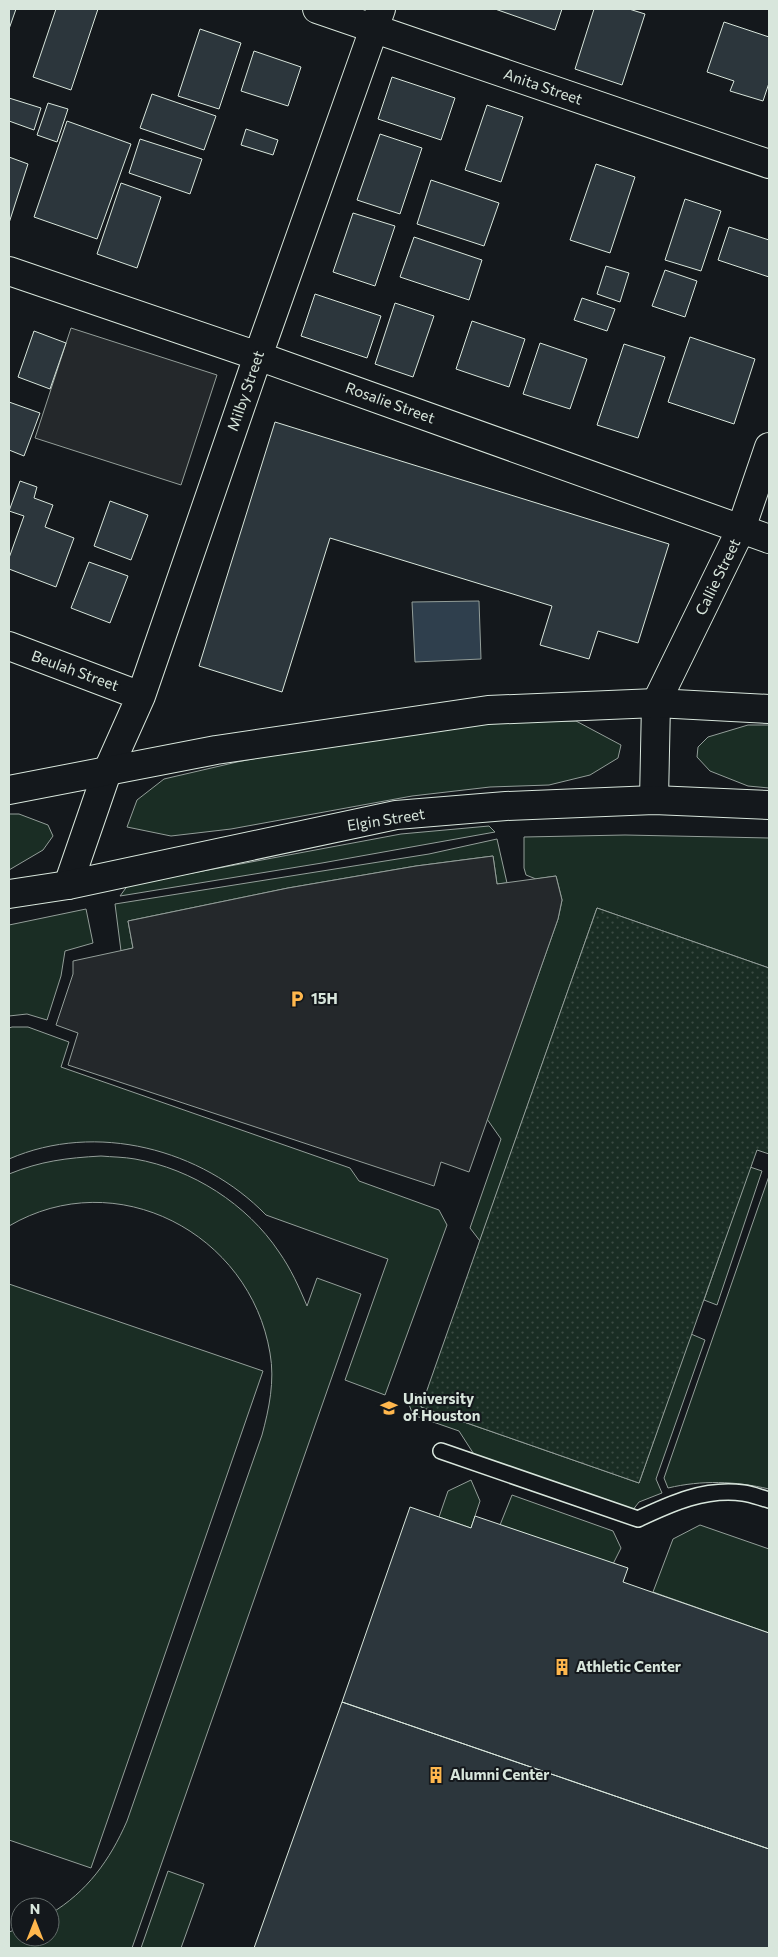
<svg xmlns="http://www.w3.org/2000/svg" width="778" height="1957" font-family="Commissioner,sans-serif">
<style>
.grass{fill:#1a2d24;stroke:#939e99}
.park{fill:url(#park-dots);stroke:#939e99}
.parking{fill:#24282b;stroke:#939e99}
.water{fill:#2f3f4d;stroke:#939e99}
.building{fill:#2c363c;stroke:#d8e6dc}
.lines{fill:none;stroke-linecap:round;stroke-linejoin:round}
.service-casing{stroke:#d8e6dc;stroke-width:18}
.minor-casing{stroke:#d8e6dc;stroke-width:30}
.primary-casing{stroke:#d8e6dc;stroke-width:30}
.service{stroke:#14181c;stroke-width:15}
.minor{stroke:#14181c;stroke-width:28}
.primary{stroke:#14181c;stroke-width:28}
.labels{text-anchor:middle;stroke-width:4;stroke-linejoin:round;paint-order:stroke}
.street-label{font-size:15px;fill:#d8e6dc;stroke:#14181c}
.poi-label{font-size:15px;font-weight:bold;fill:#d8e6dc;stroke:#14181c;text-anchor:start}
</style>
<defs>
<pattern id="park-dots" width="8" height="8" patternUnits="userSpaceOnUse" patternTransform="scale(1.25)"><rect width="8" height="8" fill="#1a2d24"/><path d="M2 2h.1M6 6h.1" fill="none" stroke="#3b4b43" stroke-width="1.8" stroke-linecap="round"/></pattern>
</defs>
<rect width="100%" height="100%" fill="#14181c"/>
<path class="grass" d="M516,721H576L621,745L618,758L590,775L549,785L490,787L412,796L231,829L171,836L127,827L137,800L164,779L237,762L386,733Z
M748,725H769V788L748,786L710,771L697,757L698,747L708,737Z
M9,814H19L48,825L53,836L43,850L9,870Z
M489,826L495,832L322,863L120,896L128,885L401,834Z
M625,835L769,838V968L597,908L480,1241L470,1228L501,1139L487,1119L558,919L562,900L556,876L536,879L526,875L524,868V837Z
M497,839L507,883L497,884L493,856L416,866L288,888L128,921L133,948L121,951L115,904L429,854Z
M86,909L93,943L65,951L61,976L47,1020L27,1014L9,1016V925Z
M12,1027H28L69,1042L61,1067L350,1168L359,1181L439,1210L447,1225L385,1395L345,1380L388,1259L266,1215C202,1149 96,1121 9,1159V1028Z
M101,1156C112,1157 124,1157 135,1159C192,1169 247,1204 279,1252C291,1269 299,1287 307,1306L317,1278L361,1294L132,1948H9V1932L20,1928V1937H50V1914C87,1892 110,1860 127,1821L262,1435C269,1409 275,1381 270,1353C250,1233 116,1163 9,1226V1174C41,1161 66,1158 101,1156Z
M750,1167L762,1171L717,1305L704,1300Z
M769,1176V1489C735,1481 702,1480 668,1488L664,1478Z
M9,1284L263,1371L91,1868L9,1840Z
M691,1334L705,1340L656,1479L662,1493L639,1502L632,1511L477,1459L459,1431L413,1415L408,1402L412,1393L425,1397L421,1407L639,1483Z
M471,1480L480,1501L471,1528L439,1517L448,1491Z
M512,1495L613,1531L621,1548L613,1564L500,1525Z
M700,1525L769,1549V1633L653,1592L673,1539Z
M168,1871L204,1884L181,1948H141Z"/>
<path class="park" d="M597,908L769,968V1154L757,1150L639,1483L421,1407Z"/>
<path class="parking" d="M71,328L217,375L181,485L35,438Z
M493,856L497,884L556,876L562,900L558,919L469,1172L441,1162L434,1186L68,1065L78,1033L56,1025L73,974V961L133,948L128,921L288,888L416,866Z"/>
<path class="water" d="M479,601L481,659L415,662L412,602Z"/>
<path class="building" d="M9,9H16L9,29Z
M56,9H98L71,90L33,77Z
M495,9H562L555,30Z
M594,9H629L645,14L622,85L575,69Z
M724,22L769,37V83L763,101L730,91L734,81L707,72Z
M200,29L241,43L219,109L178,96Z
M254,51L301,67L288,106L241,91Z
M392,77L455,98L441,140L378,119Z
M152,94L216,116L204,150L140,128Z
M9,98L41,108L34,130L9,121Z
M48,103L68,109L57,142L37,135Z
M487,105L523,117L501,182L465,170Z
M67,121L131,144L97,239L34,217Z
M246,129L278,140L273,155L241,145Z
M380,134L422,148L400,214L357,200Z
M140,139L202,159L190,194L129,173Z
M9,157L28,164L9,223Z
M596,164L635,177L610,253L570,240Z
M431,180L499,203L484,246L417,224Z
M121,183L161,197L137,268L97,254Z
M685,199L721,211L701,271L665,260Z
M353,213L395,226L375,286L333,272Z
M729,227L769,240V277L718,260Z
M414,237L482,260L469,300L400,277Z
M606,266L629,273L620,302L597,294Z
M665,270L697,281L685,317L652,306Z
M315,294L381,316L367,358L301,336Z
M582,298L615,309L607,331L574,320Z
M395,303L434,316L413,377L375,364Z
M472,321L525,339L509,387L456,369Z
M34,331L66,343L50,389L18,377Z
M690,337L755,359L734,424L668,402Z
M540,343L587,359L570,409L523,394Z
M624,344L665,357L638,438L597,425Z
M9,402L40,413L24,456L9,450Z
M275,422L669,544L638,643L598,631L589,659L540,645L552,606L330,538L282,692L199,666Z
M20,481L37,487L34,498L53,505L45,527L74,538L56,587L9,569V558L24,516L9,511Z
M110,501L148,515L131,560L94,546Z
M89,562L128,576L110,623L71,608Z
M410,1507L471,1528L475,1516L628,1568L623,1582L769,1633V1849L342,1702Z
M342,1702L769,1849V1948H254Z"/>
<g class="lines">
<g class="service-casing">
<path id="service" d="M441,1451L638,1519C672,1503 705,1488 743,1493C752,1494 761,1498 769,1500"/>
</g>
<g class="minor-casing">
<path id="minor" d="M317,9L769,164
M9,271L258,356L769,539
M9,646L141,696
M654,800L656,703L741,529L769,447
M68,885L107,772L141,696L258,356L381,9"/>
</g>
<g class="primary-casing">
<path id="primary" d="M9,790L216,750L488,710L656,703L769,709
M9,894L68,885L396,815L506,806L654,800L769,805"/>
</g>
<use href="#service" class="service"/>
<use href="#minor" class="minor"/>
<use href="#primary" class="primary"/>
</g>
<defs>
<g id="parking-bare" transform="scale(1.35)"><path d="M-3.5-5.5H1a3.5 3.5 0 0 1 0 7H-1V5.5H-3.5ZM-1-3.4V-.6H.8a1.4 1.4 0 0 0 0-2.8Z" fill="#ffb74d" stroke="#14181c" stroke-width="2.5" paint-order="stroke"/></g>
<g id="university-bare" transform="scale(1.35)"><path d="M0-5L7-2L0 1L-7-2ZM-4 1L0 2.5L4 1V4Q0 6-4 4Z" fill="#ffb74d" stroke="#14181c" stroke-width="2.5" paint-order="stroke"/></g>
<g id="building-bare" transform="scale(1.35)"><path d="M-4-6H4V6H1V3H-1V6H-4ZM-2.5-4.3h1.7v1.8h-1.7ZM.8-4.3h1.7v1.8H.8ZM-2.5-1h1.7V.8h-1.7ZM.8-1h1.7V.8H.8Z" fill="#ffb74d" stroke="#14181c" stroke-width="2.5" paint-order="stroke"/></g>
</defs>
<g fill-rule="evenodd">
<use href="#parking-bare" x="297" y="999"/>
<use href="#university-bare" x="389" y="1408"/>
<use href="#building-bare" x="562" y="1667"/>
<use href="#building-bare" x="436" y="1775"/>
</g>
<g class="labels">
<g class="street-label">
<text transform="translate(543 87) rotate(19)" y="5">Anita Street</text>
<text transform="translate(246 391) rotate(-71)" y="5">Milby Street</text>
<text transform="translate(390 403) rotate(20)" y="5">Rosalie Street</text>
<text transform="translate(718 577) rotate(-64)" y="5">Callie Street</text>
<text transform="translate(75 671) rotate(20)" y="5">Beulah Street</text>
<text transform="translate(386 820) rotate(-9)" y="5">Elgin Street</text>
</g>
<g class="poi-label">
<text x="311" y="1004">15H</text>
<text x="403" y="1404">University<tspan x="403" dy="17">of Houston</tspan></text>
<text x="576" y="1672">Athletic Center</text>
<text x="450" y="1780">Alumni Center</text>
</g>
</g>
<rect width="778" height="1957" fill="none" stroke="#d8e6dc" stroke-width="20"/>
<g transform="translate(35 1922)"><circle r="24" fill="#14181c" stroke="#626a69"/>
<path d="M0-4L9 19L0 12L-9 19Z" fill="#ffb74d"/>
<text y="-8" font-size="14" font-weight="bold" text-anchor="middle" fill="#d8e6dc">N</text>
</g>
</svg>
